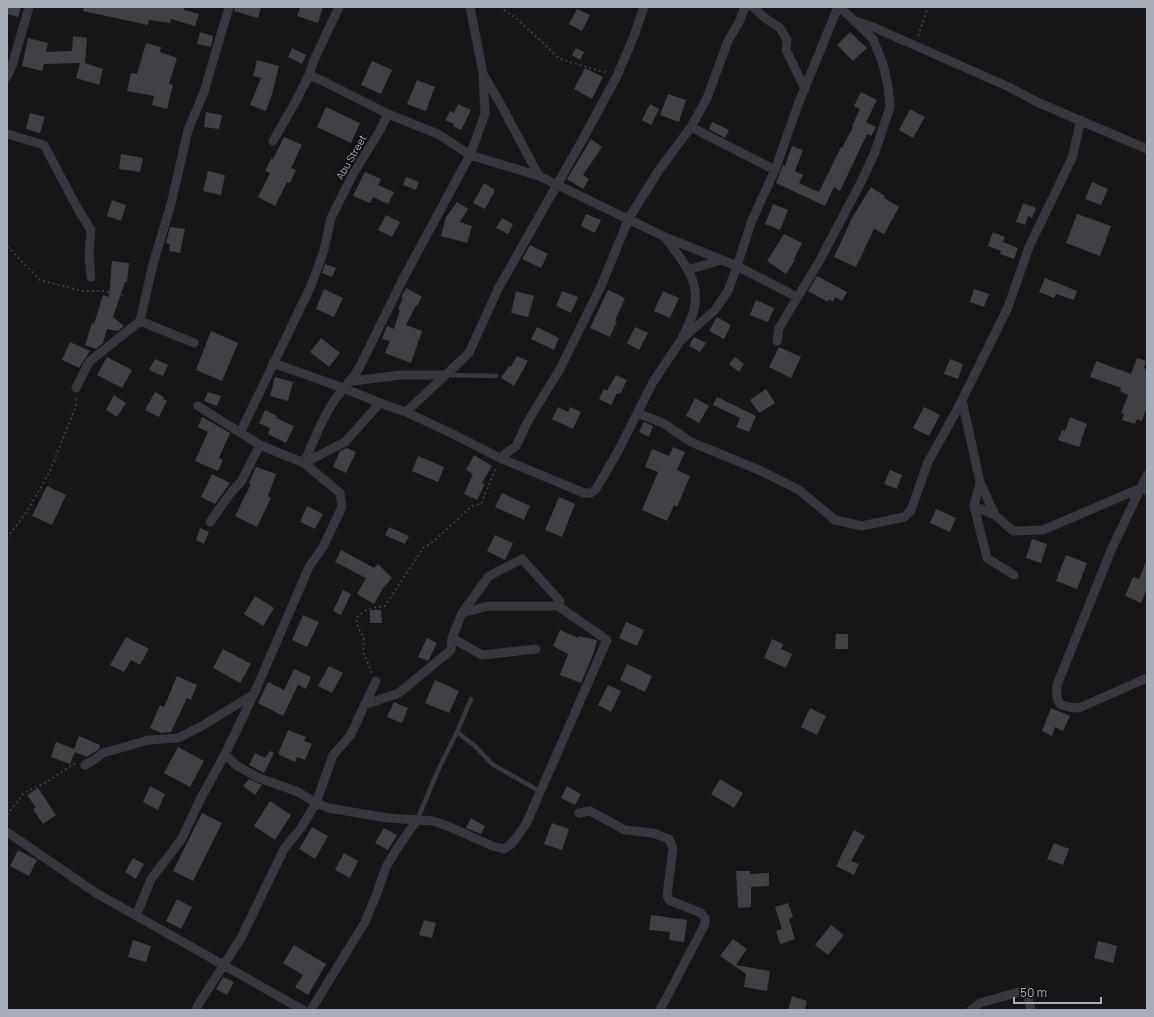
<svg xmlns="http://www.w3.org/2000/svg" width="1154" height="1017" font-family="Manrope,sans-serif">
<style>
.building{fill:#404145}
.lines{fill:none;stroke-linecap:round;stroke-linejoin:round}
.path{stroke:#3d3f44;stroke-width:2;stroke-dasharray:2 3;stroke-linecap:butt}
.service{stroke:#37383d;stroke-width:4.5}
.minor{stroke:#37383d;stroke-width:9}
.labels{text-anchor:middle;stroke-width:4;stroke-linejoin:round;paint-order:stroke}
.street-label{font-size:10px;fill:#a8adb8;stroke:#111113}
</style>
<rect width="100%" height="100%" fill="#161618"/>
<path class="building" d="M7,7H21L18,17L7,14Z
M84,7H184V10L199,14L195,26L171,19L170,23L149,20L148,25L83,11Z
M235,7H261L258,18L234,11Z
M300,7H323L318,23L297,16Z
M577,9L590,15L582,31L569,24Z
M200,32L213,36L211,47L197,44Z
M850,32L867,48L853,61L837,45Z
M73,36L87,38L85,63L103,69L99,85L76,78L80,63L44,64L42,71L22,66L28,38L48,43L46,52L72,51Z
M146,43L161,47L160,52L177,58L169,84L173,85L167,109L152,105L154,96L127,91L131,73L137,74Z
M292,48L306,55L302,64L288,57Z
M576,48L584,52L580,60L572,55Z
M257,60L279,66L272,94L266,111L250,105L261,78L253,76Z
M372,61L392,70L381,94L361,85Z
M585,68L603,77L592,99L574,89Z
M417,80L435,87L426,111L407,104Z
M861,92L877,100L866,122L876,127L871,136L867,134L840,191L834,187L825,206L776,183L783,165L785,166L792,146L803,150L795,171L803,175L799,183L819,192L841,147L842,148L853,127L852,126L860,109L854,106Z
M668,94L686,100L679,122L660,115Z
M458,104L471,110L461,130L453,126L454,124L445,120L450,111L454,113Z
M650,104L659,109L651,125L642,120Z
M326,107L360,123L351,143L317,127Z
M910,109L925,117L913,138L899,130Z
M206,112L222,115L219,129L204,127Z
M30,113L45,117L40,133L26,129Z
M712,122L729,130L725,138L709,129Z
M284,137L302,145L291,168L296,170L290,183L287,182L275,206L258,197L270,173L265,171L271,159H273Z
M591,139L602,147L583,175L589,179L583,189L567,179Z
M121,154L143,158L140,172L119,169Z
M208,171L225,175L221,195L203,191Z
M365,172L381,179L378,185L394,192L388,204L373,197L370,203L353,196Z
M406,177L419,182L416,190L403,185Z
M1092,182L1108,189L1101,205L1085,199Z
M484,183L495,190L485,209L473,203Z
M871,187L885,196L884,198L899,207L884,234L874,229L856,267L834,257L852,218Z
M112,200L126,205L121,221L107,216Z
M457,202L468,209L460,222L472,226L467,243L441,236L446,217Z
M1023,203L1036,208L1032,218L1028,216L1025,225L1016,222Z
M773,204L788,210L780,230L765,224Z
M586,214L601,220L595,233L581,226Z
M1077,214L1111,226L1100,256L1066,243Z
M386,215L400,222L392,237L378,230Z
M502,218L513,224L508,234L496,228Z
M170,227L185,229L180,253L169,251L170,244L166,243Z
M993,232L1005,237L1003,242L1018,248L1014,259L1000,254L1001,251L988,246Z
M784,234L802,243L794,259L795,260L786,274L767,261Z
M530,245L548,254L541,268L522,259Z
M112,261L129,263L127,282H125L113,317L124,326L118,331L107,329L103,343L96,349L85,345L92,323L94,324L103,295L109,297Z
M325,264L336,268L332,277L322,273Z
M817,276L847,292L842,301L835,297L833,302L829,299L828,302L808,291Z
M1045,278L1077,291L1074,300L1056,294L1054,298L1039,292Z
M406,288L422,297L417,306L416,305L406,325L422,331L411,363L385,353L390,341L382,339L387,326L394,329L400,310L398,309L403,298L401,297Z
M324,289L343,298L334,317L316,309Z
M974,289L989,294L984,307L970,302Z
M608,290L625,298L615,321H617L610,337L590,328Z
M516,291L534,296L528,317L511,313Z
M562,291L578,297L571,313L556,306Z
M663,291L679,298L670,318L654,311Z
M756,300L774,308L768,322L750,315Z
M717,317L731,325L724,339L709,331Z
M537,327L559,338L554,350L531,339Z
M635,327L648,333L639,350L627,343Z
M211,331L238,343L222,381L196,370Z
M694,337L706,343L700,352L689,346Z
M321,338L340,353L329,367L310,352Z
M70,342L90,351L79,368L62,360Z
M779,347L801,357L791,378L769,367Z
M517,356L528,361L514,386L501,378L509,366L511,367Z
M107,357L132,370L122,388L97,375Z
M735,357L744,364L739,372L729,364Z
M1137,358L1146,361L1144,368L1147,370V407L1142,421L1137,419L1135,424L1122,420L1124,414L1121,413L1128,395L1120,391L1121,388L1090,377L1096,361L1131,374Z
M155,359L168,365L163,376L149,370Z
M950,359L963,364L958,379L944,374Z
M616,375L627,380L620,394L617,393L611,405L599,399L604,389L607,391Z
M275,377L293,382L288,401L270,396Z
M766,389L775,403L759,413L750,400Z
M155,392L164,397L163,399L167,401L159,417L145,410Z
M208,392L221,396L217,406L204,401Z
M114,395L126,403L117,417L106,410Z
M717,397L756,416L749,432L736,427L740,418L713,405Z
M695,398L709,406L699,423L686,416Z
M558,407L568,412L570,407L581,412L573,429L552,419Z
M924,407L940,415L929,436L913,428Z
M265,410L277,416L276,418L294,426L286,443L268,434L270,428L259,423Z
M202,417L230,433L219,458L223,460L218,471L195,461L208,432L198,427Z
M1070,417L1087,424L1079,447L1058,440L1062,430L1065,431Z
M644,422L653,426L649,437L639,432Z
M673,447L685,452L677,470L690,476L677,507L674,505L667,521L642,510L658,472L645,467L652,449L669,456Z
M347,448L356,452L346,473L333,467L340,451Z
M474,455L492,466L482,483L485,484L477,500L464,494L473,474L466,470Z
M418,456L444,467L438,482L412,471Z
M256,467L276,474L268,496L271,498L257,527L235,516L251,484L249,483Z
M890,470L902,475L897,489L884,484Z
M212,474L230,483L215,504L201,497Z
M47,486L66,495L52,525L32,516Z
M502,493L530,506L524,520L495,507Z
M559,497L575,504L562,537L545,530Z
M307,506L323,514L315,529L300,522Z
M936,509L956,518L950,532L930,523Z
M389,527L409,536L405,544L385,535Z
M200,528L209,532L204,544L196,540Z
M495,535L513,543L505,560L487,551Z
M1032,539L1047,544L1041,563L1026,558Z
M341,550L374,568L378,564L392,578L383,588L374,604L357,594L366,578L335,562Z
M1066,555L1087,563L1077,589L1056,581Z
M1147,559V589L1141,603L1125,596L1133,577L1139,579Z
M343,590L351,594L341,615L333,611Z
M255,596L274,608L263,626L244,614Z
M370,610H381L382,623H370Z
M303,615L319,622L307,647L292,640Z
M626,622L644,630L637,646L619,638Z
M560,630L578,638V636L597,640L594,652L581,683L560,675L568,654L553,646Z
M836,634H848V649H835Z
M126,637L149,649L140,665L131,660L124,672L110,665Z
M427,638L437,643L428,661L418,657Z
M772,639L783,644L781,649L792,654L786,668L764,658Z
M223,649L251,664L240,683L213,668Z
M627,664L652,676L645,692L620,680Z
M329,666L343,673L332,693L318,686Z
M294,669L311,677L306,689L298,685L283,716L258,703L268,682L284,690Z
M177,676L197,685L191,700L187,698L171,732L161,733L150,728L160,705L164,707Z
M435,680L459,691L449,713L425,703Z
M608,685L621,691L611,712L598,705Z
M394,702L408,708L402,723L387,717Z
M810,708L826,716L817,735L801,727Z
M1051,708L1070,716L1063,731L1055,727L1052,736L1042,731Z
M288,730L306,737L304,741L312,744L305,760L297,757L295,762L278,754Z
M79,736L100,745L99,749L87,757L75,752L70,764L51,757L56,742L74,749Z
M178,747L204,761L190,787L164,773Z
M270,751L274,753L264,773L249,765L255,753L265,758Z
M249,779L262,785L255,795L243,786Z
M720,779L743,793L734,808L711,794Z
M150,786L165,794L158,810L143,802Z
M567,786L581,794L575,805L561,798Z
M38,788L56,815L43,824L33,809L36,808L27,795Z
M270,801L291,815L275,840L254,826Z
M202,813L222,823L193,881L173,871Z
M471,818L485,826L481,834L466,828Z
M552,823L569,829L562,850L544,844Z
M312,827L328,836L315,859L299,849Z
M384,828L397,835L388,850L375,843Z
M854,830L865,836L851,861L859,864L854,875L836,866Z
M1054,843L1069,849L1063,865L1047,859Z
M18,850L37,860L29,876L10,866Z
M344,853L358,861L350,878L335,870Z
M133,858L144,864L136,879L125,872Z
M736,871H750V874L769,873V886L751,887V907L738,908Z
M177,899L192,907L181,929L166,921Z
M788,903L793,917L789,919L795,939L780,944L776,931L782,929L775,907Z
M651,915L687,920L684,942L669,940L670,932L649,930Z
M424,920L436,923L432,938L419,935Z
M831,925L844,935L828,955L815,945Z
M733,939L747,949L736,965L770,971L767,991L744,987L746,974L720,956Z
M133,940L151,946L146,962L128,957Z
M1098,941L1117,946L1113,963L1094,958Z
M294,945L326,964L308,995L295,987L303,975L283,963Z
M223,977L234,982L227,995L216,989Z
M792,996L807,1001L805,1010H788Z"/>
<g class="lines">
<path class="path" d="M500,7L516,18L560,59L607,73
M918,36L928,7
M7,247L9,248L40,280L82,291H103L124,296
M7,538L26,513L50,471L76,406V397
M372,673L363,652L364,637L358,628L356,618C365,609 373,607 385,606L423,548L434,541L472,506L481,504L496,468
M7,815L24,793L47,782L75,763"/>
<path class="service" d="M447,375L496,376
M457,732L475,746L492,764L541,792
M417,820L440,766L457,732L471,699"/>
<path class="minor" d="M339,7L314,60L309,75L323,81L388,114L438,134L470,155L539,176L665,237L737,266L797,297
M753,7L765,18L780,28L787,40L786,50L805,89
M856,21L873,27L1009,87L1039,103L1147,149
M483,74L500,103L539,176
M7,77L12,66L29,7
M691,127L775,170
M7,134L44,145L79,211L91,230L89,255L91,277
M273,141L296,101L309,75
M665,237C679,257 699,277 695,304C694,315 688,326 683,336
M688,270L721,260
M140,321L153,264L171,204L188,130L204,92L229,7
M777,341L779,328L820,260L862,180L875,152L890,107L888,86L883,64L873,39L844,11L836,7
M273,363L343,388L380,403
M352,381L401,375H445
M76,388L89,362L140,321L194,343
M962,400L980,482L974,506L987,558L1014,575
M198,406L260,445L304,463C313,443 321,420 334,401C341,390 351,381 358,370L403,279L470,155L485,114L483,73L470,7
M406,412L469,353L498,289L584,137L617,76L634,36L644,7
M637,413L663,423L691,442L759,470L799,490L835,520L862,526L904,517L911,510L928,462L958,408L1008,307L1029,247L1072,158L1081,120
M240,433L311,286L324,250L331,218L353,174L379,132L388,114
M500,458L516,446L528,421L560,369L601,286L629,218L659,170L691,127L707,98L728,41L739,22L745,7
M1147,475L1112,548L1057,685C1055,705 1060,707 1079,708L1147,678
M980,482L995,515
M974,506L995,515L1013,531L1043,530L1141,488L1147,491
M210,522L232,491L241,482L260,445
M462,613L489,576L522,559L560,601L558,606
M452,638L482,655L536,649
M225,754L236,765L257,777L298,792L316,803L329,808L387,818L433,821L450,827L492,846L504,849C514,844 519,833 526,824L607,640L558,606H488L462,613L452,638L451,650L399,693L364,705
M85,765L94,760L103,753L128,746L148,740L178,738L202,726L254,694L309,567L323,547L342,507L340,493L304,463L345,442L380,403L406,412L453,434L500,458L584,493H591L596,489L617,453L653,382L681,340L715,310L728,291L737,266L752,220L775,170L799,102L838,7
M579,813L590,811L625,830L653,833L669,839L673,848L667,895L669,900L701,913L705,918V924L660,1010
M7,832L96,893L303,1010
M136,916L151,879L181,840L201,798L225,754L254,694
M196,1010L198,1005L241,938L284,849L301,828L316,803L333,755L350,736L376,681
M311,1010L365,922L377,893L386,867L398,847L417,820
M971,1010L980,1003L1026,990L1031,1010"/>
</g>
<g class="labels">
<g class="street-label">
<text transform="translate(351 157) rotate(-60)" y="4">Abu Street</text>
</g>
</g>
<rect width="1154" height="1017" fill="none" stroke="#a8adb8" stroke-width="16"/>
<path d="M1014 997v6h87v-6" fill="none" stroke="#a8adb8" stroke-width="2"/>
<text x="1020" y="997" font-size="12" fill="#a8adb8" stroke="#111113" stroke-width="3" paint-order="stroke">50 m</text>
</svg>
